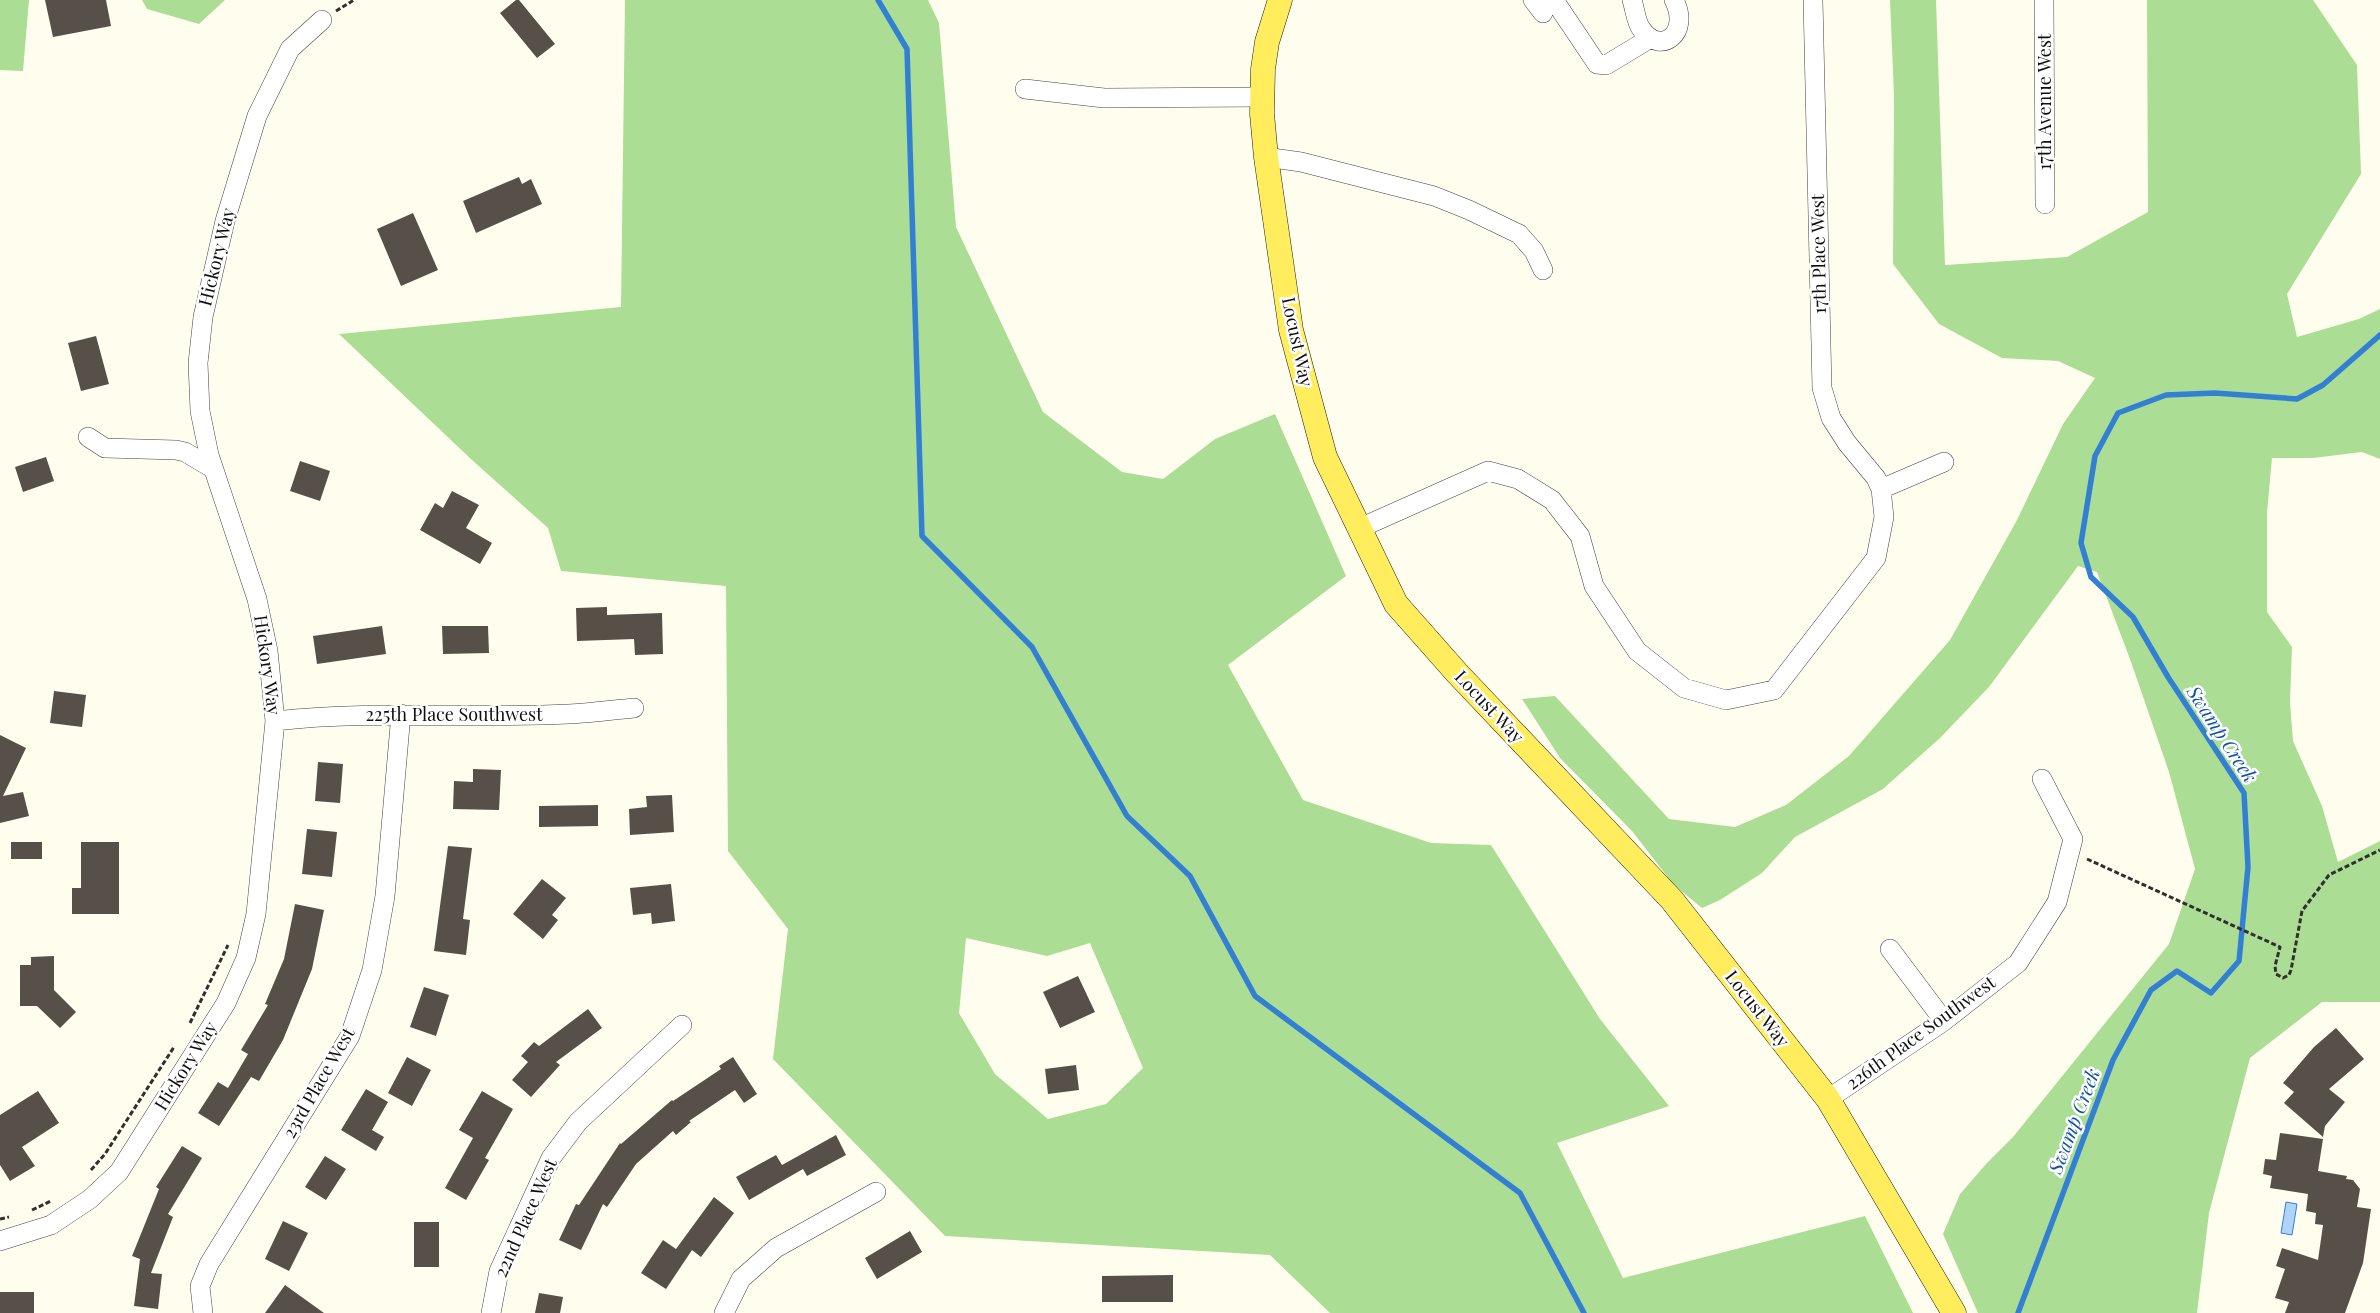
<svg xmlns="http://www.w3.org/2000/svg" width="2380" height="1313" font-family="'Playfair Display',serif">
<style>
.forest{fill:#abdd94;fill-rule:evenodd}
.water{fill:#b0d4f9;stroke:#337fd4}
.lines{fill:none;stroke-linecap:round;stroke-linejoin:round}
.stream{stroke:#337fd4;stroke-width:5.5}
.building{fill:#575049}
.minor-casing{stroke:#414141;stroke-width:20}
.major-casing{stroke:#1f1f1f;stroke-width:25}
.path{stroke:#303030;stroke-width:3;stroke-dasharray:5 2.5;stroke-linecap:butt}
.minor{stroke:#fff;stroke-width:19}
.major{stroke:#ffed5e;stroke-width:24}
.labels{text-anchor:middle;stroke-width:5;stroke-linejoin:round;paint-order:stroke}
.street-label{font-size:18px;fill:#0e0e0e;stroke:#fff}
.water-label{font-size:19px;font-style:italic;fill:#1051a6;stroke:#fff}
</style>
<rect width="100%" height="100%" fill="#fffeee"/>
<path class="forest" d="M0,0H29L23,71L0,70Z
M142,0H225L199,24L147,9Z
M625,0H928L939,23L956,227L1043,412L1122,472L1163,479L1215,439L1275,414L1346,576L1228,665L1303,800L1431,843L1491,845L1600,1019L1669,1106L1557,1143L1623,1278L1865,1216L1913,1313H1330L1270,1255L945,1236L773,1059L788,929L728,851L726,586L561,571L548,528L472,460L339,334L621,307ZM966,938L1047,956L1090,943L1143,1068L1106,1104L1048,1119L995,1074L959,1013Z
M1890,0H1936L1945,265L2067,257L2148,212L2147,0H2313L2357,65L2361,174L2287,294L2297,337L2359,319L2380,309V459L2362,452L2313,458H2272L2267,513V612L2292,647L2290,703L2293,741L2322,806L2338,862L2380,841V1002H2322L2250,1058L2209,1213L2197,1313H1978L1943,1234L1960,1194L1987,1163L2013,1137L2169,944L2195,869L2169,772L2130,659L2097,572L2078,566L1989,687L1940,738L1883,789L1795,837L1762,873L1720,900L1702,908L1674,885L1632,831L1560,758L1522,699L1555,696L1669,819L1735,827L1786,805L1849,756L1950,640L2017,520L2063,424L2095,378L2058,361L2002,358L1939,324L1893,264L1894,96Z"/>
<path class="water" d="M2286,1202L2297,1204L2292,1235L2281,1233Z"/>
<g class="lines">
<path class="stream" d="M878,0L907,49L922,536L1032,647L1127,816L1190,876L1255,996L1520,1193L1584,1313
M2018,1313L2113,1060L2151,990L2177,971L2211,993L2239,961L2248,867L2244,793L2168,677L2133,617L2091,577L2081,543L2095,456L2118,413L2166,395L2215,393L2297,399L2323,385L2380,335"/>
</g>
<path class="building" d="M45,0H106L111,26L53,37Z
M516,0H519L555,44L537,58L500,13Z
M519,177L522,184L531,179L542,204L476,233L463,201Z
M413,213L438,270L401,286L377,229Z
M96,336L109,384L81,391L68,343Z
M46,457L54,481L23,492L15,467Z
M300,461L330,471L320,501L290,491Z
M452,491L479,505L466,528L492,543L480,564L420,530L435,503L443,508Z
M607,607V615L662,613L663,654L635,655L634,639L577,641L576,608Z
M382,626L386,654L317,664L313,636Z
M442,626H488L489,653L443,654Z
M54,691L86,695L82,727L50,723Z
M0,735L26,748L3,796L23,792L29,816L0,823Z
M318,762L343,764L340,803L315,801Z
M473,769L501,770L499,810L453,809L454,781L473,782Z
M672,795L674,832L630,835L629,809L647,807L646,796Z
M598,805V826L539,827V806Z
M307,829L337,832L332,877L302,874Z
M11,842H42V859H11Z
M81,842H119V914H72V888H81Z
M448,846L472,848L463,919L470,920L466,955L434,951Z
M542,879L566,898L552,915L558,920L543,939L513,914Z
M671,884L675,921L652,924L651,913L633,915L630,888Z
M295,904L324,910L312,969L283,1040L259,1081L251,1077L219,1126L198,1113L218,1082L228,1088L248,1054L241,1050L268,1005L265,1004L284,959Z
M54,956V990L76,1012L60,1028L37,1006H20V965H31V957Z
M1078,976L1095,1012L1060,1028L1043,992Z
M424,987L449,995L436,1036L410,1027Z
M588,1009L602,1028L556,1062L560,1065L531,1097L512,1080L528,1062L521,1056L534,1042L539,1046Z
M2336,1028L2364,1059L2329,1089L2345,1102L2325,1126L2323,1137L2284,1103L2294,1092L2283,1083L2314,1047Z
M407,1057L431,1070L412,1106L388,1093Z
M733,1057L757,1094L744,1103L735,1090L689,1121L691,1122L676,1135L673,1131L636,1164L607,1207L603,1204L581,1250L559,1240L576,1204L579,1205L620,1143L621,1144L672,1100L673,1101L721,1069L719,1066Z
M1076,1065L1079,1090L1048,1094L1045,1069Z
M366,1089L388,1102L372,1130L384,1137L376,1151L341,1130Z
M38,1091L59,1123L22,1147L35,1166L10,1181L0,1165V1115Z
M482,1091L513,1109L485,1158L489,1160L466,1200L445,1188L473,1138L459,1130Z
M2280,1133L2323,1139L2318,1171L2347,1176L2346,1179L2353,1180L2360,1189L2357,1207L2371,1209L2363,1263L2345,1313H2285L2289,1302L2275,1298L2285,1269L2276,1266L2282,1248L2318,1260L2323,1225L2315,1224L2316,1213L2306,1211L2308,1194L2270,1188L2272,1176L2263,1174L2265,1159L2276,1160Z
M836,1135L846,1155L807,1176L803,1169L749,1200L736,1177L776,1155L782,1165Z
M182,1146L202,1158L168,1214L173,1217L151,1273L162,1274L158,1309L134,1306L140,1259L132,1256L159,1189L156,1187Z
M325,1156L346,1169L326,1200L305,1187Z
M714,1197L734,1213L701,1257L692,1250L666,1289L641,1273L663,1240L676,1249Z
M283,1221L308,1233L289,1271L265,1259Z
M414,1222H439V1267H414Z
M910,1231L922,1252L877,1279L865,1258Z
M1173,1275V1302H1102V1276Z
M285,1285L324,1313H265Z
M0,1292H34V1313H0Z
M539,1293L563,1297L560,1313H535Z"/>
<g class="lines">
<g class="minor-casing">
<path id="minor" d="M1533,0L1543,13
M1554,0L1597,64L1606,65L1649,39
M1632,0C1635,9 1636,23 1642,30C1661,56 1691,33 1674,0
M2044,0L2045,204
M1025,89L1104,98L1262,97
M1266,157L1301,162L1434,196L1469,210L1519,234L1534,251L1543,270
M88,437L105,448L176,450L185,452L212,468
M1881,489L1944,462
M1360,528L1488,471L1518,479L1552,500L1580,536L1594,586L1637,651L1684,688L1726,700L1774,690L1876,558L1884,517L1881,489L1876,478L1847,443L1831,418L1822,388L1813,0
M275,721C374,710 471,719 569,714C591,713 612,710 634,708
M1890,949L1944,1021
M1828,1099L1944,1021L2018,963L2057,902L2073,839L2042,779
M0,1241L51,1225L90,1199L119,1172L226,1003L246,958L256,914L275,721L268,651L257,599L209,455L200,411L198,363L203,317L225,221L257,116L290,49L322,20
M203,1313L200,1286L209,1264L350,1036L372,970L385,896L401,714
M491,1313L499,1271L551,1158L578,1122L682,1025
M724,1313L741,1279L776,1248L876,1192"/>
</g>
<g class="major-casing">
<path id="major" d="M1280,0L1267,42L1263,69L1262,114L1266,157L1291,330L1325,457L1396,604L1457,673L1672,900L1828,1099L1954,1313"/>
</g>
<path class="path" d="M336,11L354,0
M2087,859L2280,947L2275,966L2276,974L2283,978L2289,975L2291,970L2302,911L2329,875L2380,850
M190,1023L228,945
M91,1170L105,1154L174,1047
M32,1210L51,1201
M0,1219L9,1217"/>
<use href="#minor" class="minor"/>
<use href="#major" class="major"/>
</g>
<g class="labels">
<g class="street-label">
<text transform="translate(2045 102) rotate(-90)" y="6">17th Avenue West</text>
<text transform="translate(1819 254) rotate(-91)" y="6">17th Place West</text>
<text transform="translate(217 257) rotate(-76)" y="6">Hickory Way</text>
<text transform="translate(1297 342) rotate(78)" y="6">Locust Way</text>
<text transform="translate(267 665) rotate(82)" y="6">Hickory Way</text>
<text transform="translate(1489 707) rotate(47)" y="6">Locust Way</text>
<text x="454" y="721">225th Place Southwest</text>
<text transform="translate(1757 1009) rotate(52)" y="6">Locust Way</text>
<text transform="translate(1921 1033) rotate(-36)" y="6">226th Place Southwest</text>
<text transform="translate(186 1066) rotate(-58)" y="6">Hickory Way</text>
<text transform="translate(319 1083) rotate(-60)" y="6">23rd Place West</text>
<text transform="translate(526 1218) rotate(-66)" y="6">22nd Place West</text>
</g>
<g class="water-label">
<text transform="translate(2222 734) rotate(57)" y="7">Swamp Creek</text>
<text transform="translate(2074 1121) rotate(-69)" y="7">Swamp Creek</text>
</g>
</g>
</svg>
